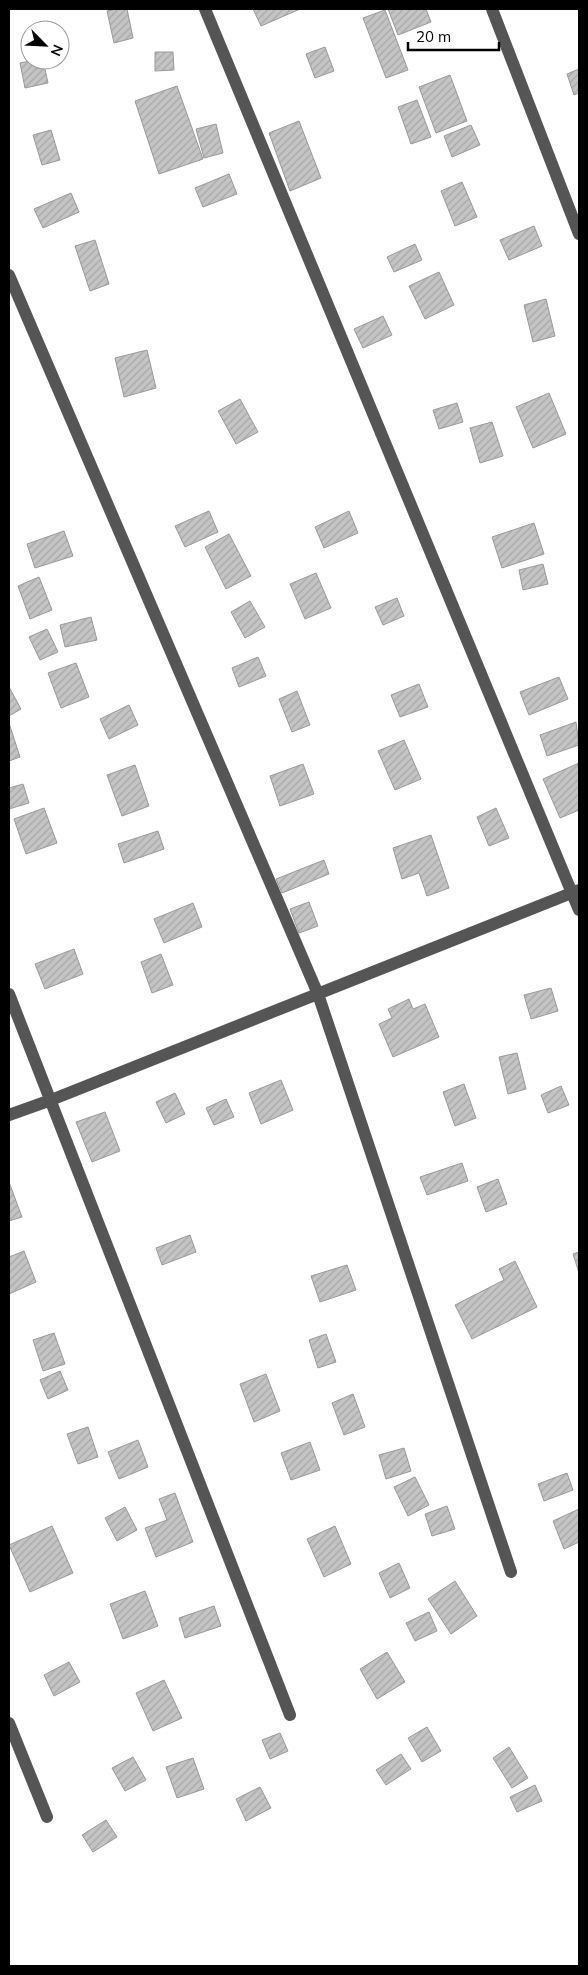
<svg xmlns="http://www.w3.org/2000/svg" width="588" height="1975" font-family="Mulish,sans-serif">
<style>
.building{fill:url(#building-hatch);stroke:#999}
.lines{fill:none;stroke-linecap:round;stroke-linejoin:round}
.minor{stroke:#555;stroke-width:12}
</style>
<defs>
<pattern id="building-hatch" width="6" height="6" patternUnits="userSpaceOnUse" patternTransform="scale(1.25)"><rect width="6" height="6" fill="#c4c4c4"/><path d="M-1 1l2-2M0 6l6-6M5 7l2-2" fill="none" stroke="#a7a7a7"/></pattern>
</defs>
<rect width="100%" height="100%" fill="#fff"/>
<path class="building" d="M117,9H127L133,38L114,43L107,11Z
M253,9H300L261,26Z
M388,9H426L431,22L398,35Z
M385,10L408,70L386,78L363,18Z
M325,47L334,71L315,78L306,54Z
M155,52H173L174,70L155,71Z
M34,60H43L48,83L25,88L20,63Z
M579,69V93L574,95L567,74Z
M450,75L467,121L436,133L419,87Z
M177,86L203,159L159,174L135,101Z
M417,100L431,137L411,144L398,107Z
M299,121L321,178L290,191L269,133Z
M216,124L223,153L204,158L196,129Z
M471,125L480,145L452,157L444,136Z
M51,130L60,160L42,165L33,135Z
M229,174L237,194L203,207L195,188Z
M462,182L477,217L455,226L441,191Z
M71,193L79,212L43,228L34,209Z
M534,226L542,246L509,260L500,240Z
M95,240L109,284L90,291L75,246Z
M415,244L422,260L394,272L387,257Z
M439,272L454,305L425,319L409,286Z
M546,299L555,336L533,342L524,305Z
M383,316L392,335L363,348L354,329Z
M147,350L156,388L124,397L115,358Z
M549,393L566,434L533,448L516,407Z
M240,399L258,432L236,444L218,411Z
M457,403L463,422L439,429L433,410Z
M492,422L503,456L480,463L470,428Z
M209,511L218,532L185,547L175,526Z
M349,511L358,533L324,548L315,527Z
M534,523L544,554L502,568L492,537Z
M64,531L73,556L35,568L27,544Z
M229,534L251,576L226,589L205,547Z
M543,564L548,584L523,590L519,570Z
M316,573L331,608L305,619L290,584Z
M39,577L52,610L30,619L18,586Z
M397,598L404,616L383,625L375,607Z
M250,601L265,627L245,638L231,612Z
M91,617L97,640L65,647L60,625Z
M47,629L58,652L40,660L29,637Z
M258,657L266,676L239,687L232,668Z
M76,663L89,697L61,708L48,673Z
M559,677L568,699L529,715L520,692Z
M419,684L428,707L400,717L391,695Z
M9,687L21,709L9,716Z
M297,691L310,725L292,732L279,699Z
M129,705L138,725L109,739L100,719Z
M576,722L579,745L547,756L540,735Z
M9,723L20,757L9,761Z
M404,740L421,779L395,790L378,751Z
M579,763V810L560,818L543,779Z
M303,764L314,794L280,806L270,776Z
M135,765L149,806L122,816L107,775Z
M23,784L29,803L9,809V788Z
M44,808L57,843L26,854L14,819Z
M496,808L509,838L489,846L477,817Z
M158,831L164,849L124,863L118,844Z
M431,835L449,888L427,896L419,873L402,879L393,848Z
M324,860L329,874L282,893L276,879Z
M309,902L318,926L299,933L290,909Z
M193,903L202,927L164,943L154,919Z
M74,949L83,974L45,989L35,964Z
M161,954L173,985L152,993L141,962Z
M551,988L558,1011L531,1019L524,995Z
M409,999L413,1009L425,1004L439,1037L393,1057L379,1024L392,1018L388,1009Z
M517,1053L526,1089L508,1094L499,1057Z
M281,1080L293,1110L261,1124L249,1093Z
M464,1084L476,1118L455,1126L443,1092Z
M561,1086L569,1105L548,1113L541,1095Z
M175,1093L185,1114L166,1123L156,1102Z
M226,1099L234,1117L214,1125L206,1108Z
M105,1112L120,1151L92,1162L76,1122Z
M462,1163L468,1181L427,1195L420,1177Z
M498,1179L507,1204L486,1212L477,1187Z
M9,1182L22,1217L9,1221Z
M190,1235L196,1252L162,1265L156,1248Z
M24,1251L36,1282L9,1294V1257Z
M579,1252V1273L573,1254Z
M515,1261L537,1307L472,1339L455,1305L504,1280L499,1269Z
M347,1265L356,1290L320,1302L311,1276Z
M54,1333L65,1364L43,1371L33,1340Z
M326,1334L336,1362L318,1368L309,1340Z
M60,1371L68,1390L48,1399L40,1380Z
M266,1374L280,1411L254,1422L240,1384Z
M353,1394L365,1427L344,1435L332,1403Z
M88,1427L98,1457L78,1464L67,1434Z
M138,1440L148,1467L119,1479L108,1452Z
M310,1442L320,1470L291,1480L281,1453Z
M404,1448L411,1471L386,1479L379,1455Z
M567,1473L573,1490L544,1501L538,1484Z
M415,1477L429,1505L408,1516L394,1487Z
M175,1493L193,1542L156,1557L145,1528L167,1520L159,1499Z
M447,1506L455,1529L432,1536L425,1514Z
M125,1507L137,1530L117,1541L105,1518Z
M579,1509V1542L564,1549L553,1521Z
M52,1526L73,1573L30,1592L9,1545Z
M335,1526L351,1564L324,1577L307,1539Z
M399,1563L410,1588L390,1598L379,1573Z
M455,1581L477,1616L451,1634L428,1599Z
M145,1591L158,1626L123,1639L110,1604Z
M214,1606L221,1626L185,1638L179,1618Z
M429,1612L437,1631L415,1641L406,1623Z
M387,1652L405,1682L377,1699L360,1669Z
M69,1662L80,1682L54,1696L44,1675Z
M164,1680L182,1718L153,1731L136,1693Z
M427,1727L441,1751L422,1762L408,1738Z
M280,1733L288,1751L270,1759L262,1740Z
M509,1747L528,1778L512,1788L493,1758Z
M401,1754L411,1769L386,1785L376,1770Z
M133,1757L146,1780L125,1791L112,1768Z
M193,1758L204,1789L177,1798L166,1767Z
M535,1785L542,1801L517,1812L510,1797Z
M260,1787L271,1808L246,1821L236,1799Z
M106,1820L117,1837L93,1852L82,1835Z"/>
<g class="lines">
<path class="minor" d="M205,9L579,910
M492,9L579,234
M9,275L318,994L511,1572
M9,994L290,1715
M9,1115L51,1100L579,890
M9,1723L47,1817"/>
</g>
<rect width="588" height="1975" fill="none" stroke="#000000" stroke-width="20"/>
<g transform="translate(45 45) rotate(114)"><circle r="24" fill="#ffffff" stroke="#999999"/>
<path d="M0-4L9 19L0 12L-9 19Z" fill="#000000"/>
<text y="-8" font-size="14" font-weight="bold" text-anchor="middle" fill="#000000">N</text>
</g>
<path d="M408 42v8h91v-8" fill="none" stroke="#000000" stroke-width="2.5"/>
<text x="416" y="42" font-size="15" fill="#000000" stroke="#ffffff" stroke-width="4" paint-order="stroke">20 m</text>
</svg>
